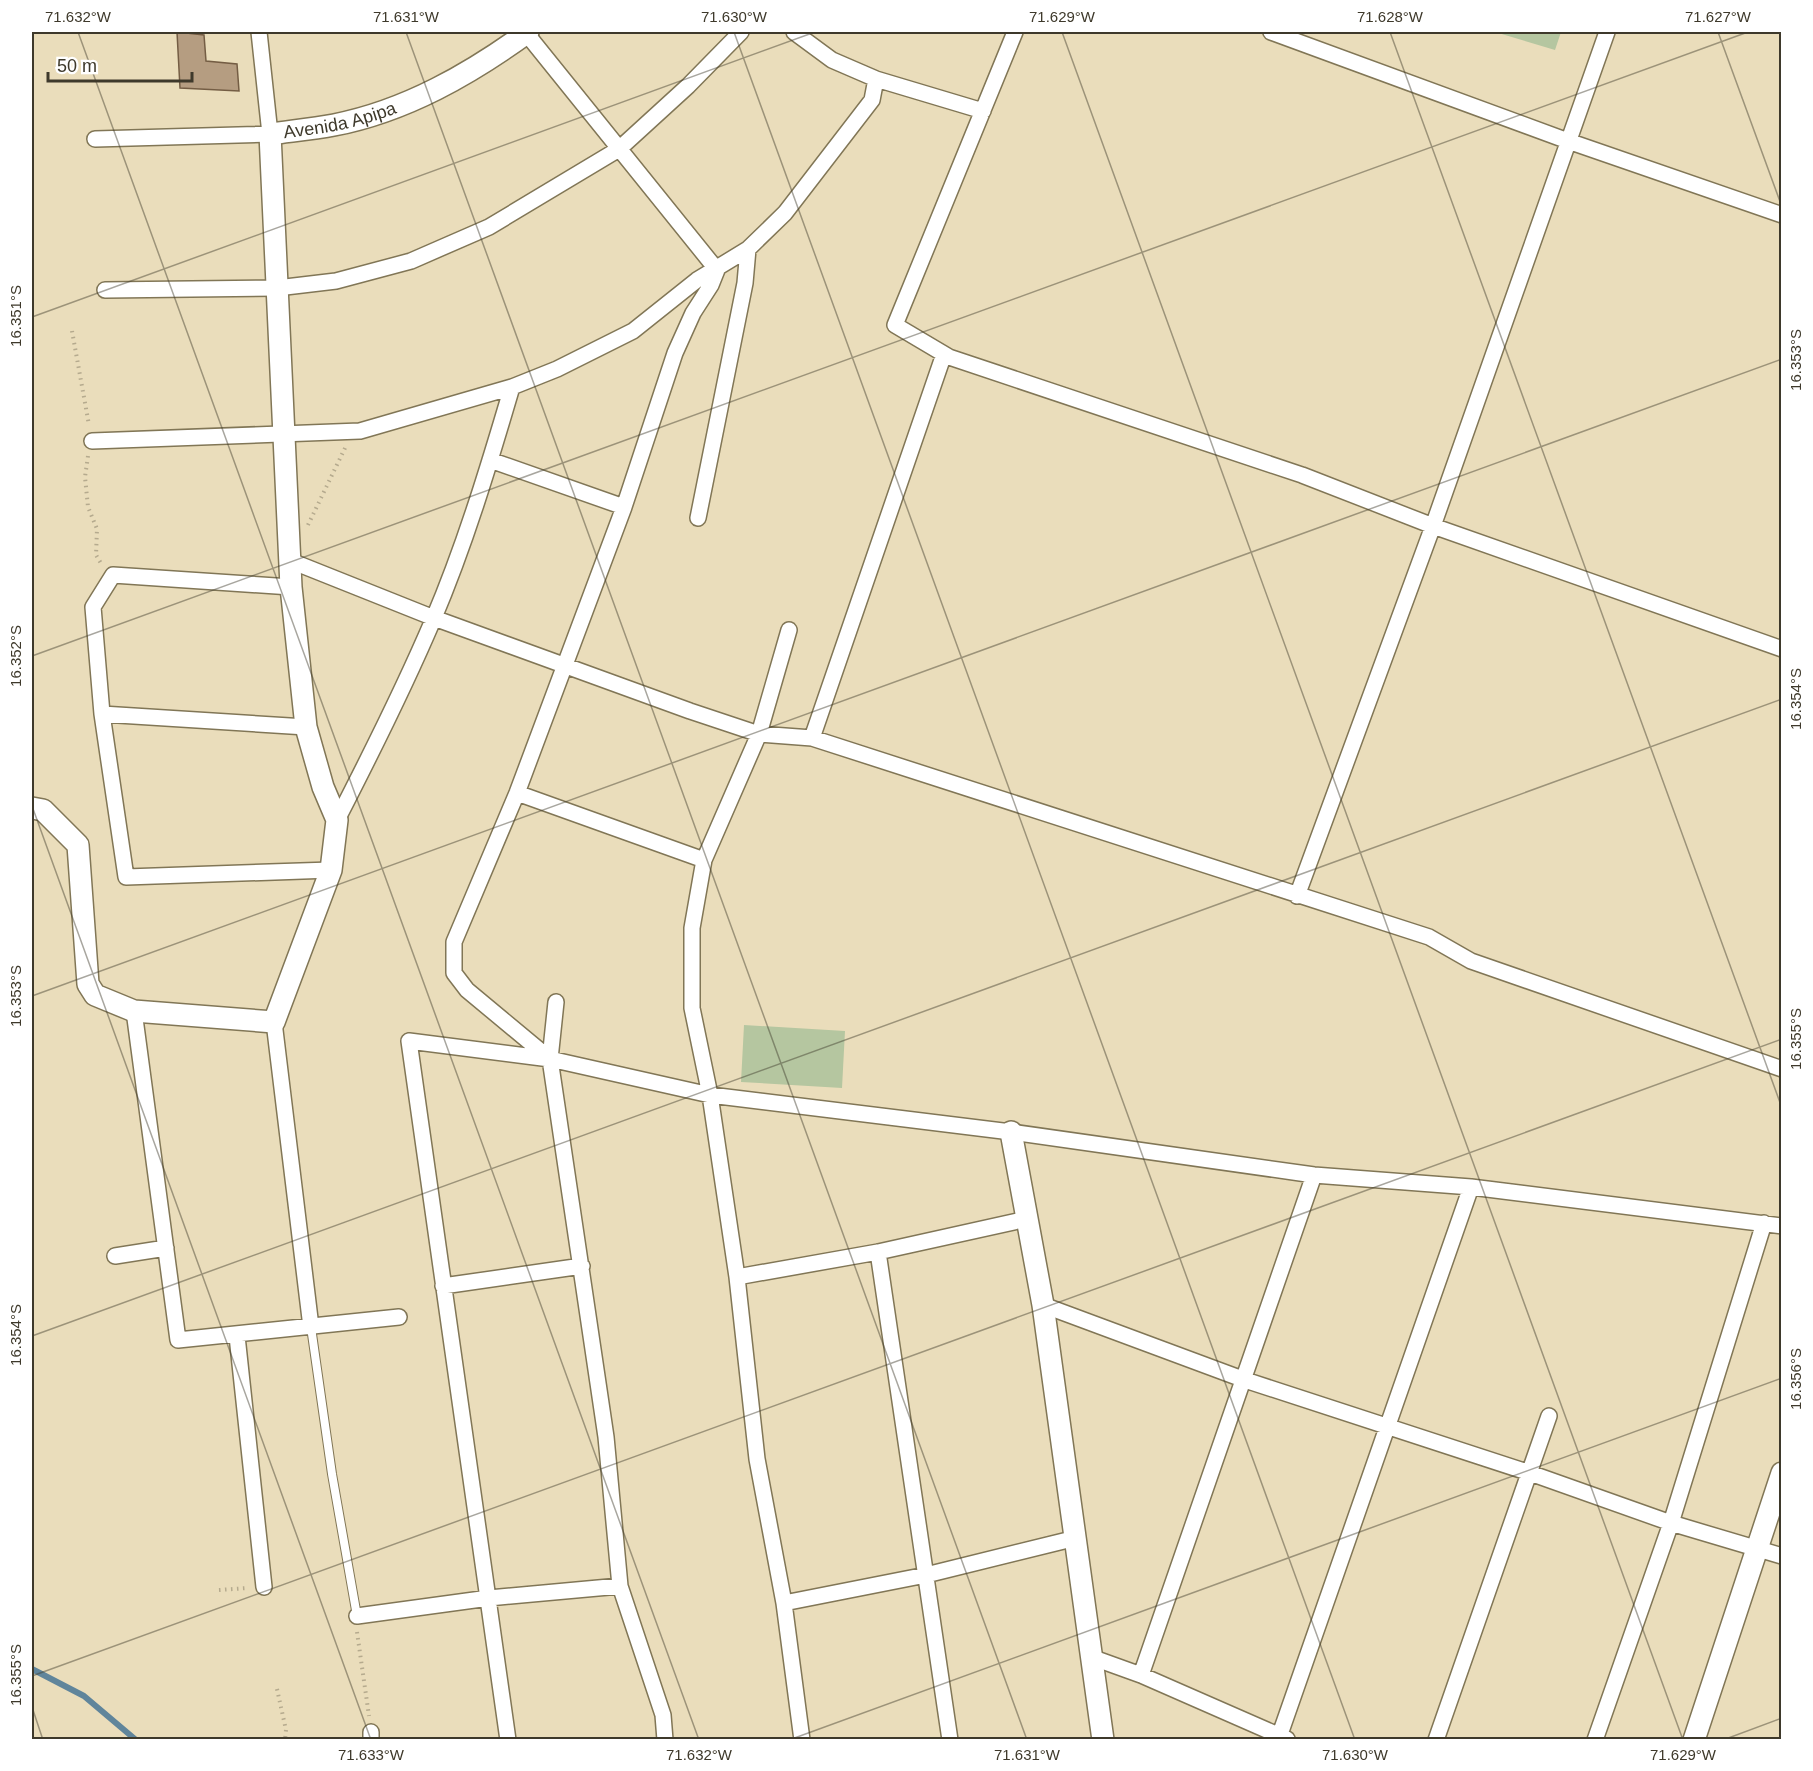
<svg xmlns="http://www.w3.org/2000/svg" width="1813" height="1771" font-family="Arial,sans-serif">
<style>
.green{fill:#b5c6a0}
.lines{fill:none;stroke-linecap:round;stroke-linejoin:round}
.stream{stroke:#60859b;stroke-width:6}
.building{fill:#b59d81;stroke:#745d44;stroke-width:1.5}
.lane-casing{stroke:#817656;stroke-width:10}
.street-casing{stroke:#817656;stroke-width:18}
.secondary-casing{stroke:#817656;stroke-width:24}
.path{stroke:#b5aa8e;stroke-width:4;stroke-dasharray:1.5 4.5;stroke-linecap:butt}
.lane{stroke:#fff;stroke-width:8}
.street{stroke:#fff;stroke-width:15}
.secondary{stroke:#fff;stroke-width:21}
.ticks{fill:none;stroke:#3e392b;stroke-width:1.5;stroke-opacity:0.45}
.labels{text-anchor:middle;stroke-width:4.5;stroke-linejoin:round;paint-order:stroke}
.street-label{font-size:18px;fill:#3e392b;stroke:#fff}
.neatline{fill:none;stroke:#3e392b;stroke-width:2}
.ticks-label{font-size:15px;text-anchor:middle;fill:#3e392b}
</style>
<rect width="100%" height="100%" fill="#eaddbb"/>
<path class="green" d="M1495,32H1561L1555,50Z
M744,1025L845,1031L842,1088L741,1082Z"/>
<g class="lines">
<path class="stream" d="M32,1669L84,1696L136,1740"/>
</g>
<path class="building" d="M177,32L204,35L206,61L237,64L239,91L180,88Z"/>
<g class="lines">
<g class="lane-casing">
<path id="lane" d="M311,1327L332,1474L357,1616"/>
</g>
<g class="street-casing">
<path id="street" d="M794,32L832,60L876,79L983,111
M1015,32L895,325L949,357L1302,475L1433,526L1782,649
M1271,32L1568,141L1782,215
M526,33L717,270L711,285L693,313L675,353L624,507L517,793L454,942V973L467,990L550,1059
M95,139L270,134L259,32
M105,290L277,288L336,281L411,261L489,227L619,149L688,86L741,32
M92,441L360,431L512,387L557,369L633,331L697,280L748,249L785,213L872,100L876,79
M490,460L624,507
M698,518L745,283L748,249
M291,561L434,618L690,711L759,734L812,738L1429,937L1471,961L1782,1069
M291,587L113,575L93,607L102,714L126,877L331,870
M102,714L306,727
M812,738L944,354
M517,793L704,860L759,734L789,630
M337,820C371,754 404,688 433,620C465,545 489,465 512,387
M704,860L692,928V1008L710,1095L737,1277L757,1459L784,1603L802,1740
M1297,896L1433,526L1607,32
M556,1002L550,1059L606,1437L620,1586L663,1715L665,1740
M134,1011L178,1340L399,1317
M274,1022L311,1327
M878,1252L950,1740
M115,1256L166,1248
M737,1277L878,1252L1027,1219
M443,1286L582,1266
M1043,1305L1245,1380L1530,1473L1671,1523L1782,1556
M237,1336L264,1587
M784,1603L926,1575L1076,1538
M357,1616L489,1598L620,1586
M1091,1657L1141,1675L1287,1739
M1141,1675L1314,1175
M371,1732V1740
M508,1740L409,1041L550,1059L710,1095L1011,1132L1314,1175L1471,1187L1782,1226
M1278,1740L1471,1187
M1436,1740L1549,1416
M1595,1740L1671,1523L1764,1223"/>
</g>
<g class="secondary-casing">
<g id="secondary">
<path id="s1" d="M32,808L43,810L78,845L88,984L95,995L134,1011L274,1022L331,870L337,820L323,787L306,727L291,587L270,134C291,131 313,129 334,125C406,111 470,74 528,32"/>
<path d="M1011,1132L1043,1305L1103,1740"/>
<path d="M1694,1740L1782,1473"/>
</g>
</g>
<path class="path" d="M72,331L89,425
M88,456L85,477L88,507L97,529L96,555L102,565
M308,525L345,448
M219,1590L248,1588
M357,1632L369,1716
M277,1689L286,1730L285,1740"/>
<use href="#lane" class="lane"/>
<use href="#street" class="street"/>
<use href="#secondary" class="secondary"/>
</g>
<path class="ticks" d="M78,32L699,1740M406,32L1027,1740M734,32L1355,1740M1062,32L1683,1740M1390,32L1782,1108M1718,32L1782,207M32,317L815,32M32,656L1748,32M32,806L371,1740M32,996L1782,359M32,1336L1782,699M32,1676L1782,1039M32,1707L43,1740M789,1740L1782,1378M1723,1740L1782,1718"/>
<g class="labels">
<g class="street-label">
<text dy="6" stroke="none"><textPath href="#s1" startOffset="1372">Avenida Apipa</textPath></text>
</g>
</g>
<rect width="1813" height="1771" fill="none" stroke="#ffffff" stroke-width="66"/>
<path d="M48 72v9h144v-9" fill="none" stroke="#3e392b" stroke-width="3"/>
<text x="57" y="72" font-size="18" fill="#3e392b" stroke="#ffffff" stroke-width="4.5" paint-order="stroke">50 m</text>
<rect x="33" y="33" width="1747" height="1705" class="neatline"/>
<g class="ticks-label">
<text x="78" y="22">71.632°W</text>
<text x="406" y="22">71.631°W</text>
<text x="734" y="22">71.630°W</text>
<text x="1062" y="22">71.629°W</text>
<text x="1390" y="22">71.628°W</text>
<text x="1718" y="22">71.627°W</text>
<text transform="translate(16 316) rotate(-90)" y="5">16.351°S</text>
<text transform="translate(1796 360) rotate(-90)" y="5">16.353°S</text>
<text transform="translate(16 656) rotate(-90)" y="5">16.352°S</text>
<text transform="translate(1796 699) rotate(-90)" y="5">16.354°S</text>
<text transform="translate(16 996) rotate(-90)" y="5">16.353°S</text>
<text transform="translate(1796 1039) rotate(-90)" y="5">16.355°S</text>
<text transform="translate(16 1335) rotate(-90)" y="5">16.354°S</text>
<text transform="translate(1796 1379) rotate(-90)" y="5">16.356°S</text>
<text transform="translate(16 1675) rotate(-90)" y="5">16.355°S</text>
<text x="371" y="1760">71.633°W</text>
<text x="699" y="1760">71.632°W</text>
<text x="1027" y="1760">71.631°W</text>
<text x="1355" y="1760">71.630°W</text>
<text x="1683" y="1760">71.629°W</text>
</g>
</svg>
